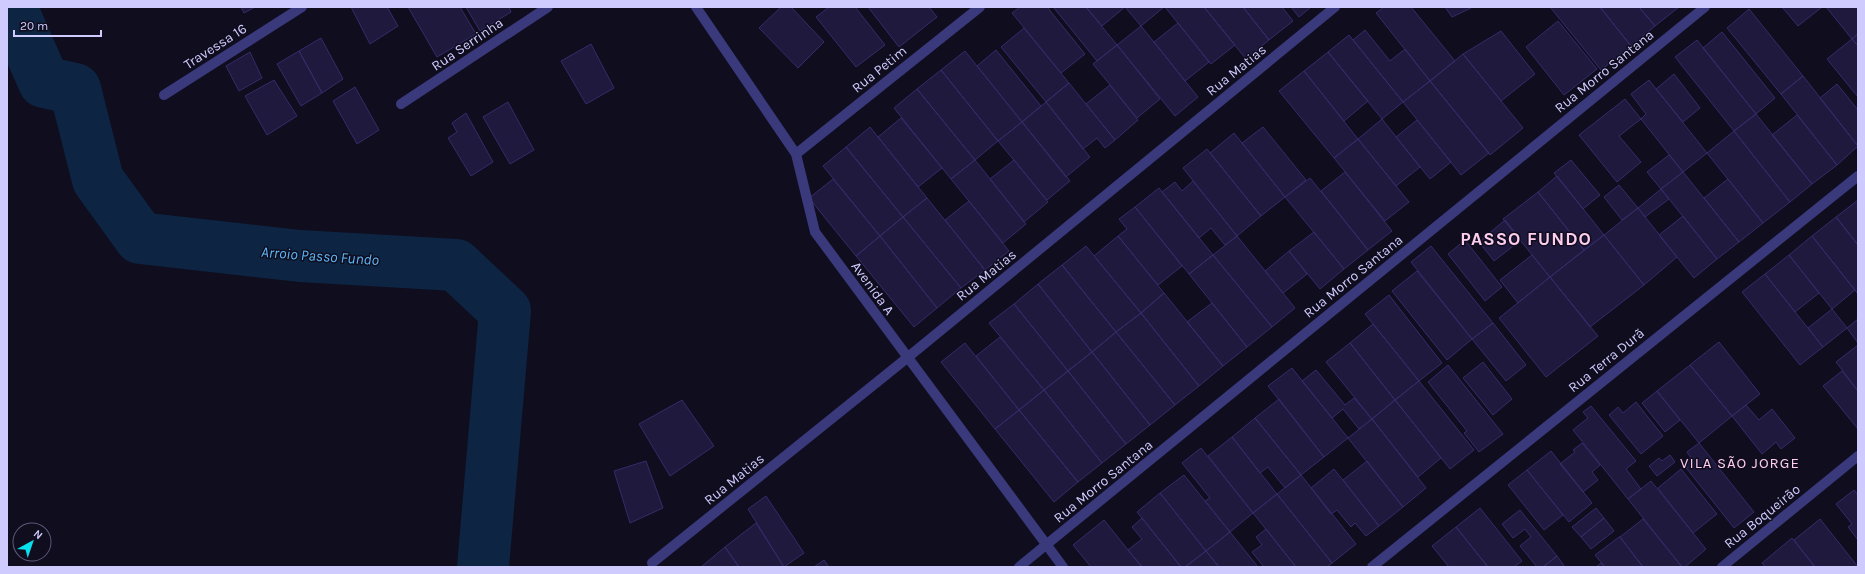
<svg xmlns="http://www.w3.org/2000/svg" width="1865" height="574" font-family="Karla,sans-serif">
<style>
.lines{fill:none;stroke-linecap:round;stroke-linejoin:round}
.river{stroke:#0d2442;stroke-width:52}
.building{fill:#1f193e;stroke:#352c6a}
.street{stroke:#39397c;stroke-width:10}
.labels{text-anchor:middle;stroke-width:3;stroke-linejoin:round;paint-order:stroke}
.street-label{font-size:14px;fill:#cfcbfe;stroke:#0f0d1e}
.water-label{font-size:15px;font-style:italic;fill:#5cb8fa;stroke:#0f0d1e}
.neighbourhood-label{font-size:15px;letter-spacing:1px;fill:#fecdee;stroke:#0f0d1e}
.district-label{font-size:18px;font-weight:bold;letter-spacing:1px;fill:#fecdee;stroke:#0f0d1e}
</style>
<rect width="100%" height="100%" fill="#0f0d1e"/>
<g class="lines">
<path class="river" d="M11,7L44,82L75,89L98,180L140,238L300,256L456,265L505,311L483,567"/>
</g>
<path class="building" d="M241,7H255L244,13Z
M351,7H387L398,26L370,44Z
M408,7H460L476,34L437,57Z
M466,7H509L511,12L480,31Z
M781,7H791L824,42L798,68L759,28Z
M829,7H855L885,45L856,67L816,17Z
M868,7H929L937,17L899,47Z
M1020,7H1047L1085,54L1061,73L1012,13Z
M1055,7H1086L1117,45L1097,61L1054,8Z
M1086,7H1125L1102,26Z
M1125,7H1164L1141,26Z
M1165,7H1204L1235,45L1211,64Z
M1204,7H1243L1269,40L1246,59Z
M1243,7H1282L1293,21L1269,40Z
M1291,7H1311L1299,17Z
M1384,7H1411L1455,61L1430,81L1376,13Z
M1445,7H1471V8L1452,17Z
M1550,7H1600L1631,46L1601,70Z
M1600,7H1639L1655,26L1631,46Z
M1639,7H1679L1655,26Z
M1782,7H1822L1798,26Z
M1826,7H1858V34L1852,39Z
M1749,9L1803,76L1781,94L1727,28Z
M1558,21L1597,69L1564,95L1526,47Z
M1178,23L1209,62L1185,81L1154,42Z
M1141,26L1198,97L1175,116L1117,45Z
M1024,28L1069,83L1046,102L1001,47Z
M1365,30L1390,61L1405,49L1430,81L1403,102L1353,40Z
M1501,31L1535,74L1501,101L1463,54Z
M1722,32L1775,98L1756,114L1703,48Z
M1858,34V46L1852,39Z
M1349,35L1403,102L1382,119L1328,52Z
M321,38L343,79L322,93L299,51Z
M1852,39L1858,46V97L1827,59Z
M1697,40L1756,114L1734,131L1675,57Z
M591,44L614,88L586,104L561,61Z
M1117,45L1160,99L1137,118L1093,64Z
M996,50L1041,106L1022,122L977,66Z
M299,51L322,93L301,106L277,64Z
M965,51L1022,122L998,141L941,70Z
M250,52L262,78L239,91L226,66Z
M1328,52L1368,101L1344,121L1304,71Z
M1463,54L1523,128L1490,155L1430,81Z
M941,70L998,141L975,160L917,89Z
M1304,71L1358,139L1334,158L1279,91Z
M1674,74L1700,108L1683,122L1656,89Z
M1803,76L1858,146L1837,165L1781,94Z
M274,80L297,116L267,135L245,96Z
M1649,80L1707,153L1683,172L1641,119L1646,114L1631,94Z
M1430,81L1489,153L1461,175L1403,102Z
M1069,83L1115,140L1105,148L1097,138L1083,149L1046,102Z
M1837,84L1858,110V146L1820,98Z
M1110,85L1138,120L1115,140L1086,104Z
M355,87L379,130L357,144L333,101Z
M917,89L975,160L951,179L894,108Z
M1625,99L1641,119L1619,136L1641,162L1617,182L1579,135Z
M508,102L534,150L510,164L483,117Z
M1046,102L1090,157L1066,177L1022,122Z
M466,113L493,162L471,176L448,138L457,132L452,123Z
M1756,114L1812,184L1790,202L1734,131Z
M1797,115L1837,165L1812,184L1772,135Z
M901,118L942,168L918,187L878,137Z
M1382,119L1420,167L1396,186L1358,139Z
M1417,120L1451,162L1430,179L1396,137Z
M1022,122L1070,181L1047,200L998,141Z
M870,127L927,198L903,217L846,147Z
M1263,127L1306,180L1285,197L1242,143Z
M1734,131L1790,202L1763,223L1707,153Z
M1234,133L1285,197L1261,216L1210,153Z
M1358,139L1409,202L1385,221L1334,158Z
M846,147L903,217L880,236L823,166Z
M1207,149L1261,216L1237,236L1183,168Z
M1669,155L1683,172L1661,189L1647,172Z
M975,160L1026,224L1003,243L951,179Z
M1014,160L1048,202L1024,222L990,179Z
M1571,160L1600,195L1583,209L1554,173Z
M1345,172L1392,231L1368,250L1321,191Z
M1683,172L1739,242L1717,259L1661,189Z
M1557,176L1604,235L1584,250L1538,192Z
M1310,178L1368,250L1344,269L1285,197Z
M833,179L880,236L856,256L809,198Z
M1728,179L1763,223L1739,242L1704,198Z
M1193,181L1237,236L1225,245L1211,228L1199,238L1162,192L1175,182L1182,191Z
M1619,185L1638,208L1622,220L1604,197Z
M1159,188L1213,255L1189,274L1135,207Z
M1661,189L1669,199L1645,217L1638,208Z
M1538,192L1584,250L1550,277L1503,219Z
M927,198L985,270L961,288L903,217Z
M1858,200V245L1836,217Z
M969,201L1009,251L985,270L945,220Z
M1135,207L1182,266L1158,285L1118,236L1127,229L1119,219Z
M1638,208L1677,257L1644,285L1604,235Z
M1683,216L1717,259L1694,278L1659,235Z
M903,217L961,288L937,308L880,236Z
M1836,217L1858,245V294L1812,236Z
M1505,220L1521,240L1494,261L1479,242Z
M1314,232L1344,269L1320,289L1289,251Z
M1604,235L1644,285L1590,327L1550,277Z
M880,236L937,308L914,327L856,256Z
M1118,236L1164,293L1141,313L1094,256Z
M1237,236L1295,308L1272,327L1213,255Z
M1812,236L1855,290L1832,309L1789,255Z
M1465,240L1502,287L1485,301L1448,254Z
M1086,246L1141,313L1116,332L1062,265Z
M1431,246L1493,323L1472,339L1411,262Z
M1289,251L1307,274L1283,293L1265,271Z
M1213,255L1272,327L1247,347L1189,274Z
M1532,255L1550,277L1518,303L1500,280Z
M1789,255L1819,293L1795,312L1765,274Z
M1062,265L1116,332L1092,352L1038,284Z
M1417,271L1472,339L1447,360L1392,291Z
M1765,274L1823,347L1800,365L1742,292Z
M1550,277L1598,336L1546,377L1499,318Z
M1038,284L1092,352L1068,371L1014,304Z
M1164,293L1223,366L1199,386L1141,313Z
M1389,295L1442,363L1419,381L1365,314Z
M1212,303L1247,347L1223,366L1187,322Z
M1014,304L1068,371L1044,390L989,323Z
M1832,309L1847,328L1823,347L1808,328Z
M1141,313L1199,386L1175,405L1116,332Z
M1858,319V343L1847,328Z
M1493,323L1526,365L1506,381L1472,339Z
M1373,324L1419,381L1395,400L1350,343Z
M1116,332L1175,405L1150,425L1092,352Z
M1000,337L1044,390L1019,410L976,356Z
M1719,342L1760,394L1732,416L1690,365Z
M965,343L1019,410L995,429L941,362Z
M1350,343L1395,400L1372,419L1326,362Z
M1858,345V391L1836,362Z
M1092,352L1150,425L1126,444L1068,371Z
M1483,362L1512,399L1493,415L1463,378Z
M1448,365L1503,434L1479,452L1464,433L1467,431L1428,382Z
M1690,365L1732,416L1699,443L1657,391Z
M1292,368L1348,438L1324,457L1268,386Z
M1316,370L1345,405L1354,398L1372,419L1359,429L1343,409L1332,418L1302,381Z
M1068,371L1126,444L1102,463L1044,390Z
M1842,371L1858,391V429L1823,386Z
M1419,381L1474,450L1450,469L1395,400Z
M1044,390L1102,463L1078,482L1019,410Z
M1657,391L1680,420L1665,432L1642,403Z
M1279,399L1324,457L1301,475L1255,418Z
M682,400L714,446L670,476L639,424Z
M1395,400L1441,458L1418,477L1372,419Z
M1636,402L1663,436L1641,454L1609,415L1618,407L1623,413Z
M1746,405L1759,420L1772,409L1795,438L1781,449L1776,442L1762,454L1732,416Z
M1591,406L1636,461L1626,469L1641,489L1628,499L1573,430L1588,418L1583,412Z
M1019,410L1078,482L1054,502L995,429Z
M1255,418L1301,475L1285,488L1268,467L1260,473L1232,437Z
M1372,419L1426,488L1403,507L1348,438Z
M1232,437L1277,494L1253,513L1208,456Z
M1582,443L1600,465L1592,472L1598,480L1583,492L1560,464L1575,452L1573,450Z
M1699,443L1754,512L1734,528L1683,464L1691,458L1687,452Z
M1201,448L1253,513L1230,532L1205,501L1210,498L1182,463Z
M1551,451L1592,503L1569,522L1527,470Z
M1670,455L1675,462L1657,476L1649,466L1659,458L1662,461Z
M646,461L663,508L630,523L614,471Z
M1367,461L1403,507L1379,526L1343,480Z
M1334,469L1379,526L1366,536L1355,523L1351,527L1337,510L1331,514L1311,488Z
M1681,469L1717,514L1693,533L1658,488Z
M1527,470L1563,515L1544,530L1508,485Z
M1184,475L1230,532L1206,551L1160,493Z
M1301,475L1356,544L1332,563L1277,494Z
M1651,481L1706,549L1685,567H1682L1628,499Z
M1854,490L1858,495V540L1848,527L1852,524L1836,504Z
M1160,493L1206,551L1185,567H1181L1137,512Z
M1277,494L1332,563L1327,567H1296L1253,513Z
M766,496L804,553L784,567L748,509Z
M1480,508L1522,561L1514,567H1488L1456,527Z
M1596,508L1604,518L1581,537L1572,527Z
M1520,510L1557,556L1543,567H1537L1520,546L1531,537L1525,529L1513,538L1502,524Z
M1142,518L1181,567H1142L1128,550L1142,539L1132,527Z
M1604,518L1614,531L1591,549L1581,537Z
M1643,519L1682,567H1643L1620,537Z
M1820,519L1858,567H1815L1794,540Z
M1104,520L1128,550L1142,567H1091L1073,545Z
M756,523L784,567H739L725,547Z
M1456,527L1488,567H1449L1432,546Z
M1266,529L1296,567H1264L1252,552L1262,545L1256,537Z
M1230,532L1258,567H1219L1206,551Z
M1619,537H1620L1643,567H1605L1595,555Z
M1792,538L1815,567H1765L1762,563Z
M725,547L739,567H701Z
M1206,551L1219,567H1185Z
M1557,556L1565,567H1543Z
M824,560L829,567H814Z
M1601,563L1605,567H1596Z"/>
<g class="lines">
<path class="street" d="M696,7L796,154L815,232L1063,567
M164,95L302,7
M401,104L548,7
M796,154L980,7
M652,563L907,358L1335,7
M1019,567L1705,7
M1372,567L1858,176
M1722,567L1858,456"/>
</g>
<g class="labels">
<g class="street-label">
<text transform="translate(467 44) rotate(-34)" y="5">Rua Serrinha</text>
<text transform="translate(215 46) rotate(-33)" y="5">Travessa 16</text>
<text transform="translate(879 69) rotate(-39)" y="5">Rua Petim</text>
<text transform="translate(1236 70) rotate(-39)" y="5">Rua Matias</text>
<text transform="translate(1604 71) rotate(-39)" y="5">Rua Morro Santana</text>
<text transform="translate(986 275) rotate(-39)" y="5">Rua Matias</text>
<text transform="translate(1353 276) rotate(-39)" y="5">Rua Morro Santana</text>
<text transform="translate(873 288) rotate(54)" y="5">Avenida A</text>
<text transform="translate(1606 360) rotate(-39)" y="5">Rua Terra Durã</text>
<text transform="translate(734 479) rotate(-39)" y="5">Rua Matias</text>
<text transform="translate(1103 481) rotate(-39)" y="5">Rua Morro Santana</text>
<text transform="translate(1762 516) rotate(-39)" y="5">Rua Boqueirão</text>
</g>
<g class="water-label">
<text transform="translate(320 256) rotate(4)" y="5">Arroio Passo Fundo</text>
</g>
<g class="neighbourhood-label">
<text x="1740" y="468">VILA SÃO JORGE</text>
</g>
<g class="district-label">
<text x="1526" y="245">PASSO FUNDO</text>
</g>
</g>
<rect width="1865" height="574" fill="none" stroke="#cfcbfe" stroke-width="16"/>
<g transform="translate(32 542) rotate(40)"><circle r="19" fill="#0f0d1e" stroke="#5c5978"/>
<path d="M0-3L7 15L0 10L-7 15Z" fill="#07e1ee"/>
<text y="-6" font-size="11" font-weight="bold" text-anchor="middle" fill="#cfcbfe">N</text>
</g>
<path d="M14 30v6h87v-6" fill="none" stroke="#cfcbfe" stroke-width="2"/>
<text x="20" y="30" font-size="12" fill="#cfcbfe" stroke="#0f0d1e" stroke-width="3" paint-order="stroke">20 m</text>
</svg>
